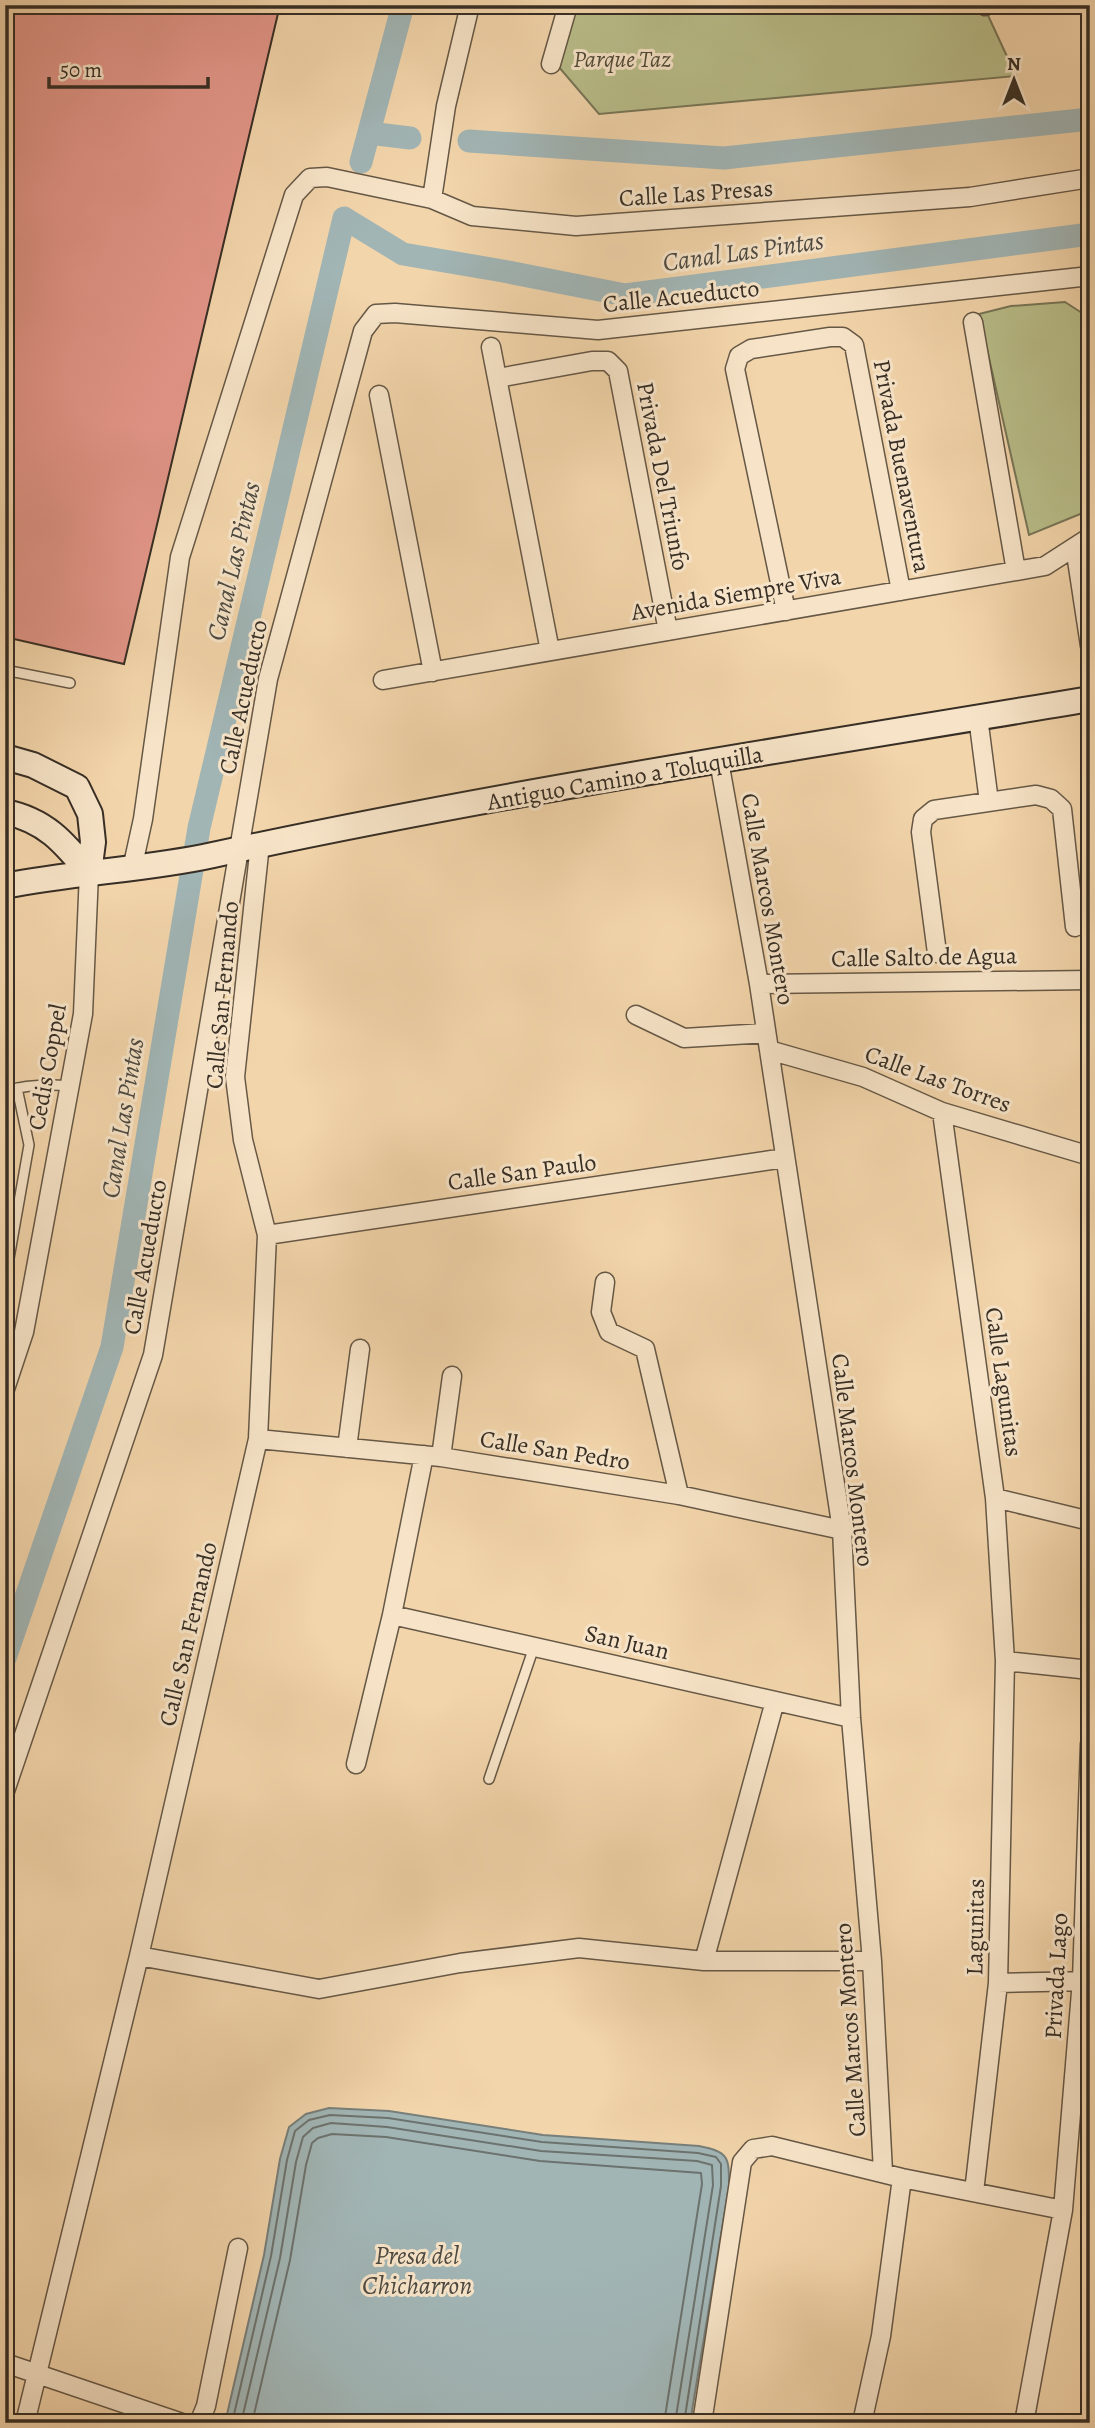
<svg xmlns="http://www.w3.org/2000/svg" width="1095" height="2428" font-family="Alegreya,serif">
<style>
.green{fill:#b9be8a;stroke:#787658;stroke-width:2}
.water{fill:#a1b5b5;stroke:#777f7b;stroke-width:2}
.lines{fill:none;stroke-linecap:round;stroke-linejoin:round}
.shore{stroke:#6c726d;stroke-width:2}
.canal{stroke:#a1b5b5;stroke-width:23}
.building{fill:#e39689;stroke:#372e25;stroke-width:2}
.lane-casing{stroke:#665846;stroke-width:12}
.street-casing{stroke:#665846;stroke-width:21}
.secondary-casing{stroke:#372e25;stroke-width:28}
.lane{stroke:#f7e4c8;stroke-width:9}
.street{stroke:#f7e4c8;stroke-width:18}
.secondary{stroke:#f7e4c8;stroke-width:24}
.labels{text-anchor:middle;stroke-width:6;stroke-linejoin:round;paint-order:stroke}
.park-label{font-size:24px;font-style:italic;fill:#514b39;stroke:#f7e4c8}
.street-label{font-size:24px;fill:#372e25;stroke:#f7e4c8}
.water-label{font-size:26px;font-style:italic;fill:#4c4942;stroke:#f7e4c8}
</style>
<rect width="100%" height="100%" fill="#f3d5ab"/>
<filter id="stains"><feTurbulence type="fractalNoise" baseFrequency=".00286" numOctaves="4"/><feColorMatrix values="0 0 0 0 .2 0 0 0 0 .09 0 0 0 0 .02 0 0 0 .5 -.17"/></filter>
<radialGradient id="worn" r=".72"><stop offset=".6" stop-color="#630" stop-opacity="0"/><stop offset="1" stop-color="#630" stop-opacity=".3"/></radialGradient>
<path class="green" d="M576,5H977L986,11L1016,76L599,114L558,66Z
M1065,302L1082,313L1090,349V510L1029,535L979,314L1011,306Z"/>
<path class="water" d="M329,2108L389,2111L543,2135L699,2146C729,2152 729,2157 729,2186L690,2423H225L264,2255L280,2159L289,2127L306,2114Z"/>
<g class="lines">
<path class="shore" d="M232,2423L271,2256L287,2160L295,2131L309,2120L330,2115L388,2118L542,2142L698,2153L716,2157L721,2164V2186L684,2423
M241,2423L280,2258L296,2162L303,2137L313,2128L331,2123L387,2127L541,2151L697,2161L712,2165L713,2185L675,2423
M252,2423L290,2260L306,2165L312,2143L318,2138L332,2134L386,2137L540,2161L701,2173L702,2184L664,2423"/>
<path class="canal" d="M369,133L410,138
M469,141L724,158L1090,119
M361,162L403,5
M5,1658L112,1347L199,828L344,218L403,254L503,271L625,295L1090,234"/>
</g>
<path class="building" d="M5,5H280L124,664L5,637Z"/>
<g class="lines">
<g class="lane-casing">
<path id="lane" d="M5,670L70,683
M5,1091C26,1085 48,1084 70,1086
M5,1281L29,1145L17,1088
M489,1779L534,1647"/>
</g>
<g class="street-casing">
<path id="street" d="M985,6L987,5
M551,64L568,5
M432,199L446,106L470,5
M973,322L1016,571
M491,347L550,651
M498,378L592,361H608L618,371L668,631
M379,395L433,672
M1075,547L1090,646
M786,611L735,369L739,356L751,349L830,337H843L854,345L901,591
M383,680L1045,566L1090,537
M978,717L989,802
M719,761L759,984L842,1530L851,1718L872,1961L883,2172
M132,869L143,819L180,557L294,195L310,178L327,177L432,199L472,216L576,226L970,197L1090,178
M937,953L921,832L923,819L934,810L1036,795L1051,799L1062,809L1075,927
M759,984L1090,980
M636,1015L684,1038L766,1033
M769,1050L863,1077L942,1112L1090,1156
M942,1112L995,1498L1005,1661L998,1983L974,2192
M267,1235L785,1158
M605,1282L601,1312L609,1332L645,1349L679,1495
M5,1389L24,1332L83,1014L89,873
M258,1439L441,1457L679,1495L842,1530
M347,1448L360,1349
M441,1457L452,1376
M995,1498L1090,1521
M392,1615L851,1718
M1005,1661L1090,1670
M356,1764L392,1615L424,1455
M5,1791L153,1355L268,679L363,331L376,314L395,313L598,330L1090,276
M139,1956L319,1989L460,1963L579,1948L704,1961H872
M704,1961L775,1701
M998,1983L1090,1981
M5,2363L182,2423
M25,2423L139,1956L258,1439L267,1235L243,1140L235,1077L260,844
M199,2423L206,2406L238,2248
M702,2423L742,2162L753,2149L772,2146L902,2178L1063,2210
M862,2423L881,2336L902,2178
M1024,2423L1063,2210L1082,1980L1090,1744"/>
</g>
<g class="secondary-casing">
<path id="secondary" d="M5,757L33,765L77,787L90,814L93,842L89,873
M5,812C45,820 64,842 89,873
M5,886C74,872 145,870 213,855C503,792 797,748 1090,699"/>
</g>
<use href="#lane" class="lane"/>
<use href="#street" class="street"/>
<use href="#secondary" class="secondary"/>
</g>
<g class="labels">
<g class="park-label">
<text x="622" y="67">Parque Taz</text>
</g>
<g class="street-label">
<text transform="translate(696 193) rotate(-4)" y="8">Calle Las Presas</text>
<text transform="translate(681 296) rotate(-6)" y="8">Calle Acueducto</text>
<text transform="translate(902 466) rotate(79)" y="8">Privada Buenaventura</text>
<text transform="translate(663 476) rotate(79)" y="8">Privada Del Triunfo</text>
<text transform="translate(736 594) rotate(-10)" y="8">Avenida Siempre Viva</text>
<text transform="translate(243 697) rotate(-78)" y="8">Calle Acueducto</text>
<text transform="translate(625 778) rotate(-10)" y="8">Antiguo Camino a Toluquilla</text>
<text transform="translate(768 899) rotate(80)" y="8">Calle Marcos Montero</text>
<text transform="translate(924 957) rotate(-1)" y="8">Calle Salto de Agua</text>
<text transform="translate(222 995) rotate(-85)" y="8">Calle San Fernando</text>
<text transform="translate(47 1067) rotate(-80)" y="8">Cedis Coppel</text>
<text transform="translate(938 1079) rotate(20)" y="8">Calle Las Torres</text>
<text transform="translate(522 1172) rotate(-8)" y="8">Calle San Paulo</text>
<text transform="translate(145 1257) rotate(-80)" y="8">Calle Acueducto</text>
<text transform="translate(1004 1382) rotate(82)" y="8">Calle Lagunitas</text>
<text transform="translate(555 1450) rotate(9)" y="8">Calle San Pedro</text>
<text transform="translate(853 1460) rotate(83)" y="8">Calle Marcos Montero</text>
<text transform="translate(188 1634) rotate(-77)" y="8">Calle San Fernando</text>
<text transform="translate(627 1642) rotate(13)" y="8">San Juan</text>
<text transform="translate(975 1927) rotate(-89)" y="8">Lagunitas</text>
<text transform="translate(1056 1976) rotate(-87)" y="8">Privada Lago</text>
<text transform="translate(850 2030) rotate(-94)" y="8">Calle Marcos Montero</text>
</g>
<g class="water-label">
<text transform="translate(743 251) rotate(-8)" y="9">Canal Las Pintas</text>
<text transform="translate(233 561) rotate(-77)" y="9">Canal Las Pintas</text>
<text transform="translate(122 1118) rotate(-81)" y="9">Canal Las Pintas</text>
<text x="417" y="2264">Presa del<tspan x="417" dy="30">Chicharron</tspan></text>
</g>
</g>
<rect width="1095" height="2428" fill="none" stroke="#f3d5ab" stroke-width="28"/>
<rect x="7" y="7" width="1081" height="2414" fill="none" stroke="#372e25" stroke-width="3.5"/>
<rect x="14" y="14" width="1067" height="2400" fill="none" stroke="#372e25" stroke-width="2"/>
<g transform="translate(1014 80)" stroke="#f7e4c8" stroke-width="5" paint-order="stroke">
<path d="M0-5L12 26L0 18L-12 26Z" fill="#372e25"/>
<text y="-10" font-size="19" font-weight="bold" text-anchor="middle" fill="#372e25">N</text>
</g>
<path d="M49 77v10h159v-10" fill="none" stroke="#372e25" stroke-width="3.5"/>
<text x="60" y="77" font-size="21" fill="#372e25" stroke="#f7e4c8" stroke-width="5" paint-order="stroke">50 m</text>
<rect width="100%" height="100%" filter="url(#stains)"/>
<rect width="100%" height="100%" fill="url(#worn)"/>
</svg>
